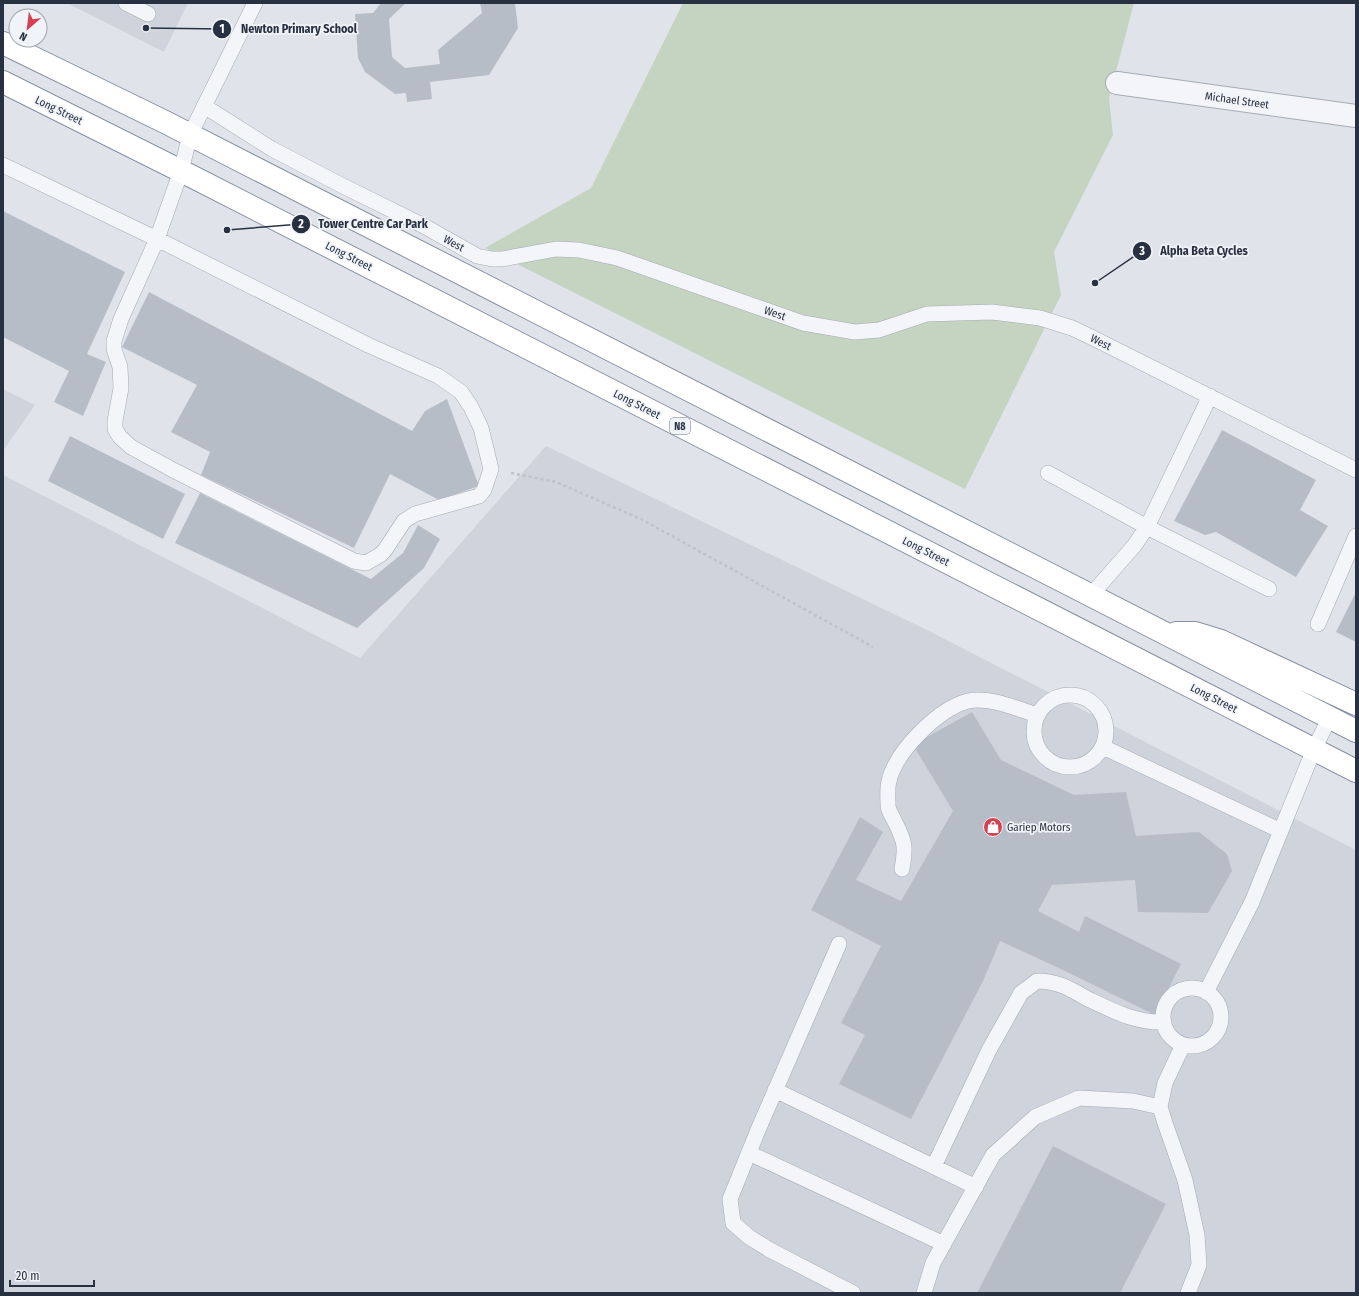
<svg xmlns="http://www.w3.org/2000/svg" width="1359" height="1296" font-family="'Fira Sans Condensed',sans-serif">
<style>
.built{fill:#ced3dc}
.green{fill:#c5d4c1}
.building{fill:#b7bdc7}
.lines{fill:none;stroke-linecap:round;stroke-linejoin:round}
.lane-casing{stroke:#a5abb4;stroke-width:16}
.street-casing{stroke:#a5abb4;stroke-width:24}
.highway-casing{stroke:#8791a1;stroke-width:24}
.path{stroke:#bec2c9;stroke-width:2.5;stroke-dasharray:3 3;stroke-linecap:butt}
.lane{stroke:#f3f5f8;stroke-width:15}
.street{stroke:#f3f5f8;stroke-width:22}
.highway{stroke:#fff;stroke-width:22}
.labels{text-anchor:middle;stroke-width:3.5;stroke-linejoin:round;paint-order:stroke}
.shield{fill:#f0f3f7;stroke:#646b78;stroke-width:1}
.shield-label{font-size:10px;font-weight:bold;fill:#283142}
.street-label{font-size:11px;fill:#283142;stroke:#f0f3f7}
.poi-label{font-size:11px;fill:#283142;stroke:#f0f3f7;text-anchor:start}
.leader{fill:none;stroke:#283142;stroke-width:1.5}
.callout-dot{fill:#283142;stroke:#f0f3f7;stroke-width:1.5}
.mark-label{font-size:12px;text-anchor:middle;font-weight:bold;fill:#fff}
.callout-label{font-size:12px;text-anchor:middle;font-weight:bold;fill:#283142;stroke:#f0f3f7;stroke-width:3.5;stroke-linejoin:round;paint-order:stroke}
</style>
<rect width="100%" height="100%" fill="#e0e4ea"/>
<path class="built" d="M67,3H188L164,52Z
M3,389L35,405L3,451Z
M546,446L929,631L1356,850V1293H3V475L360,658Z"/>
<path class="green" d="M683,3H1134L1109,98L1113,135L1054,252L1061,295L965,489L485,248L591,188Z"/>
<path class="building" d="M381,3H406L389,19L392,57L405,68L440,64L438,50L482,13L480,3H515L518,28L489,75L430,82L432,99L407,102L406,93L395,94L365,72L358,58L355,14L373,13Z
M3,211L125,272L87,354L106,362L83,416L54,402L69,371L3,337Z
M149,292L412,431L425,411L447,399L479,486L439,500L390,474L354,548L201,475L210,452L171,432L197,385L122,347Z
M1222,430L1316,480L1300,510L1328,526L1296,577L1216,532L1205,535L1174,521Z
M70,436L185,494L163,539L48,481Z
M200,493L371,579L403,553L418,525L440,539L424,568L357,628L175,543Z
M1356,592V642L1336,632Z
M972,712L1001,760L1074,795L1126,792L1136,836L1199,832L1227,854L1232,871L1208,913L1138,912L1135,880L1052,885L1038,911L1079,932L1085,916L1181,964L1155,1015L1063,970L1000,941L983,981L911,1119L839,1084L865,1035L841,1023L881,946L811,910L860,817L883,832L856,880L901,901L953,811L913,745Z
M1053,1146L1166,1204L1120,1293H977Z"/>
<g class="lines">
<g class="lane-casing">
<path id="lane" d="M126,3L148,14
M204,106L272,149L343,186L424,226L477,256L492,259H502L556,249L579,250L617,258L803,323L855,332L879,330L927,314L992,312L1040,318L1072,328L1093,338L1356,470
M3,165L157,239L181,171L190,135L255,3
M157,239L368,345L438,376L461,392L471,407L481,428L491,469L484,490L479,496L415,514L404,521L385,550L380,555L366,563L354,561L298,533L173,470L131,447L120,437L115,429V421L121,388L120,367L114,349V341L121,319Z
M1048,473L1147,527L1269,589
M1091,595L1134,546L1147,527L1210,396
M1318,624L1356,536
M1034 731a36 36 0 1 1 72 0a36 36 0 1 1-72 0Z
M1103,747L1281,831
M902,869C906,846 905,842 895,822C893,817 888,811 888,805C888,798 887,788 889,781C896,751 938,709 968,701C989,696 1017,709 1037,715
M839,944L758,1130L730,1199L733,1223L749,1237L770,1250L853,1293
M1163 1017a29 29 0 1 1 58 0a29 29 0 1 1-58 0Z
M1206,992L1252,902L1314,749L1330,717
M1183,1045L1165,1083L1160,1107L1165,1123L1185,1180L1197,1235L1199,1265L1188,1293
M775,1090L976,1187
M749,1153L944,1244
M934,1166L989,1050L1021,993L1037,981C1058,981 1070,989 1088,999C1113,1011 1136,1023 1164,1022
M924,1293L933,1263L993,1155L1035,1117L1079,1098L1133,1101L1160,1107"/>
</g>
<g class="street-casing">
<path id="street" d="M1117,83L1356,116"/>
</g>
<g class="highway-casing">
<path id="highway" d="M3,43L165,122L1356,731
M3,82L197,179L1356,771
M1176,633H1195L1221,641L1356,704"/>
</g>
<path class="path" d="M511,473L556,482L641,519L873,647"/>
<use href="#lane" class="lane"/>
<use href="#street" class="street"/>
<use href="#highway" class="highway"/>
</g>
<defs>
<g id="shop-disc" transform="scale(1)"><circle r="9.5" fill="#d34153" stroke="#f0f3f7"/><path d="M-5-2.5h2.3a2.7 3.5 0 0 1 5.4 0H5L5.5 6h-11ZM-1.5-2.5h3a1.5 2.3 0 0 0-3 0Z" fill="#fff"/></g>
</defs>
<g fill-rule="evenodd">
<use href="#shop-disc" x="993" y="827"/>
</g>
<g class="labels">
<rect class="shield" x="670" y="418" width="20" height="16" rx="3"/>
<g class="shield-label">
<text x="680" y="430">N8</text>
</g>
<g class="street-label">
<text transform="translate(1237 100) rotate(8)" y="4">Michael Street</text>
<text transform="translate(59 110) rotate(26)" y="4">Long Street</text>
<text transform="translate(454 243) rotate(29)" y="4">West</text>
<text transform="translate(349 256) rotate(27)" y="4">Long Street</text>
<text transform="translate(775 313) rotate(19)" y="4">West</text>
<text transform="translate(1101 342) rotate(26)" y="4">West</text>
<text transform="translate(637 404) rotate(27)" y="4">Long Street</text>
<text transform="translate(926 551) rotate(27)" y="4">Long Street</text>
<text transform="translate(1214 698) rotate(27)" y="4">Long Street</text>
</g>
<g class="poi-label">
<text x="1007" y="831">Gariep Motors</text>
</g>
</g>
<path class="leader" d="M146 28L222 29M227 230L301 224M1095 283L1142 251"/>
<g class="callout-dot">
<circle cx="146" cy="28" r="4"/>
<circle cx="227" cy="230" r="4"/>
<circle cx="1095" cy="283" r="4"/>
<circle cx="222" cy="29" r="10"/>
<circle cx="301" cy="224" r="10"/>
<circle cx="1142" cy="251" r="10"/>
</g>
<g class="mark-label">
<text x="222" y="33">1</text>
<text x="301" y="228">2</text>
<text x="1142" y="255">3</text>
</g>
<g class="callout-label">
<text x="299" y="33">Newton Primary School</text>
<text x="373" y="228">Tower Centre Car Park</text>
<text x="1204" y="255">Alpha Beta Cycles</text>
</g>
<rect width="1359" height="1296" fill="none" stroke="#283142" stroke-width="8"/>
<g transform="translate(28 28) rotate(208)"><circle r="19" fill="#f0f3f7" stroke="#a0a5af"/>
<path d="M0-3L7 15L0 10L-7 15Z" fill="#d34153"/>
<text y="-6" font-size="11" font-weight="bold" text-anchor="middle" fill="#283142">N</text>
</g>
<path d="M10 1280v6h84v-6" fill="none" stroke="#283142" stroke-width="2"/>
<text x="16" y="1280" font-size="12" fill="#283142" stroke="#f0f3f7" stroke-width="3" paint-order="stroke">20 m</text>
</svg>
